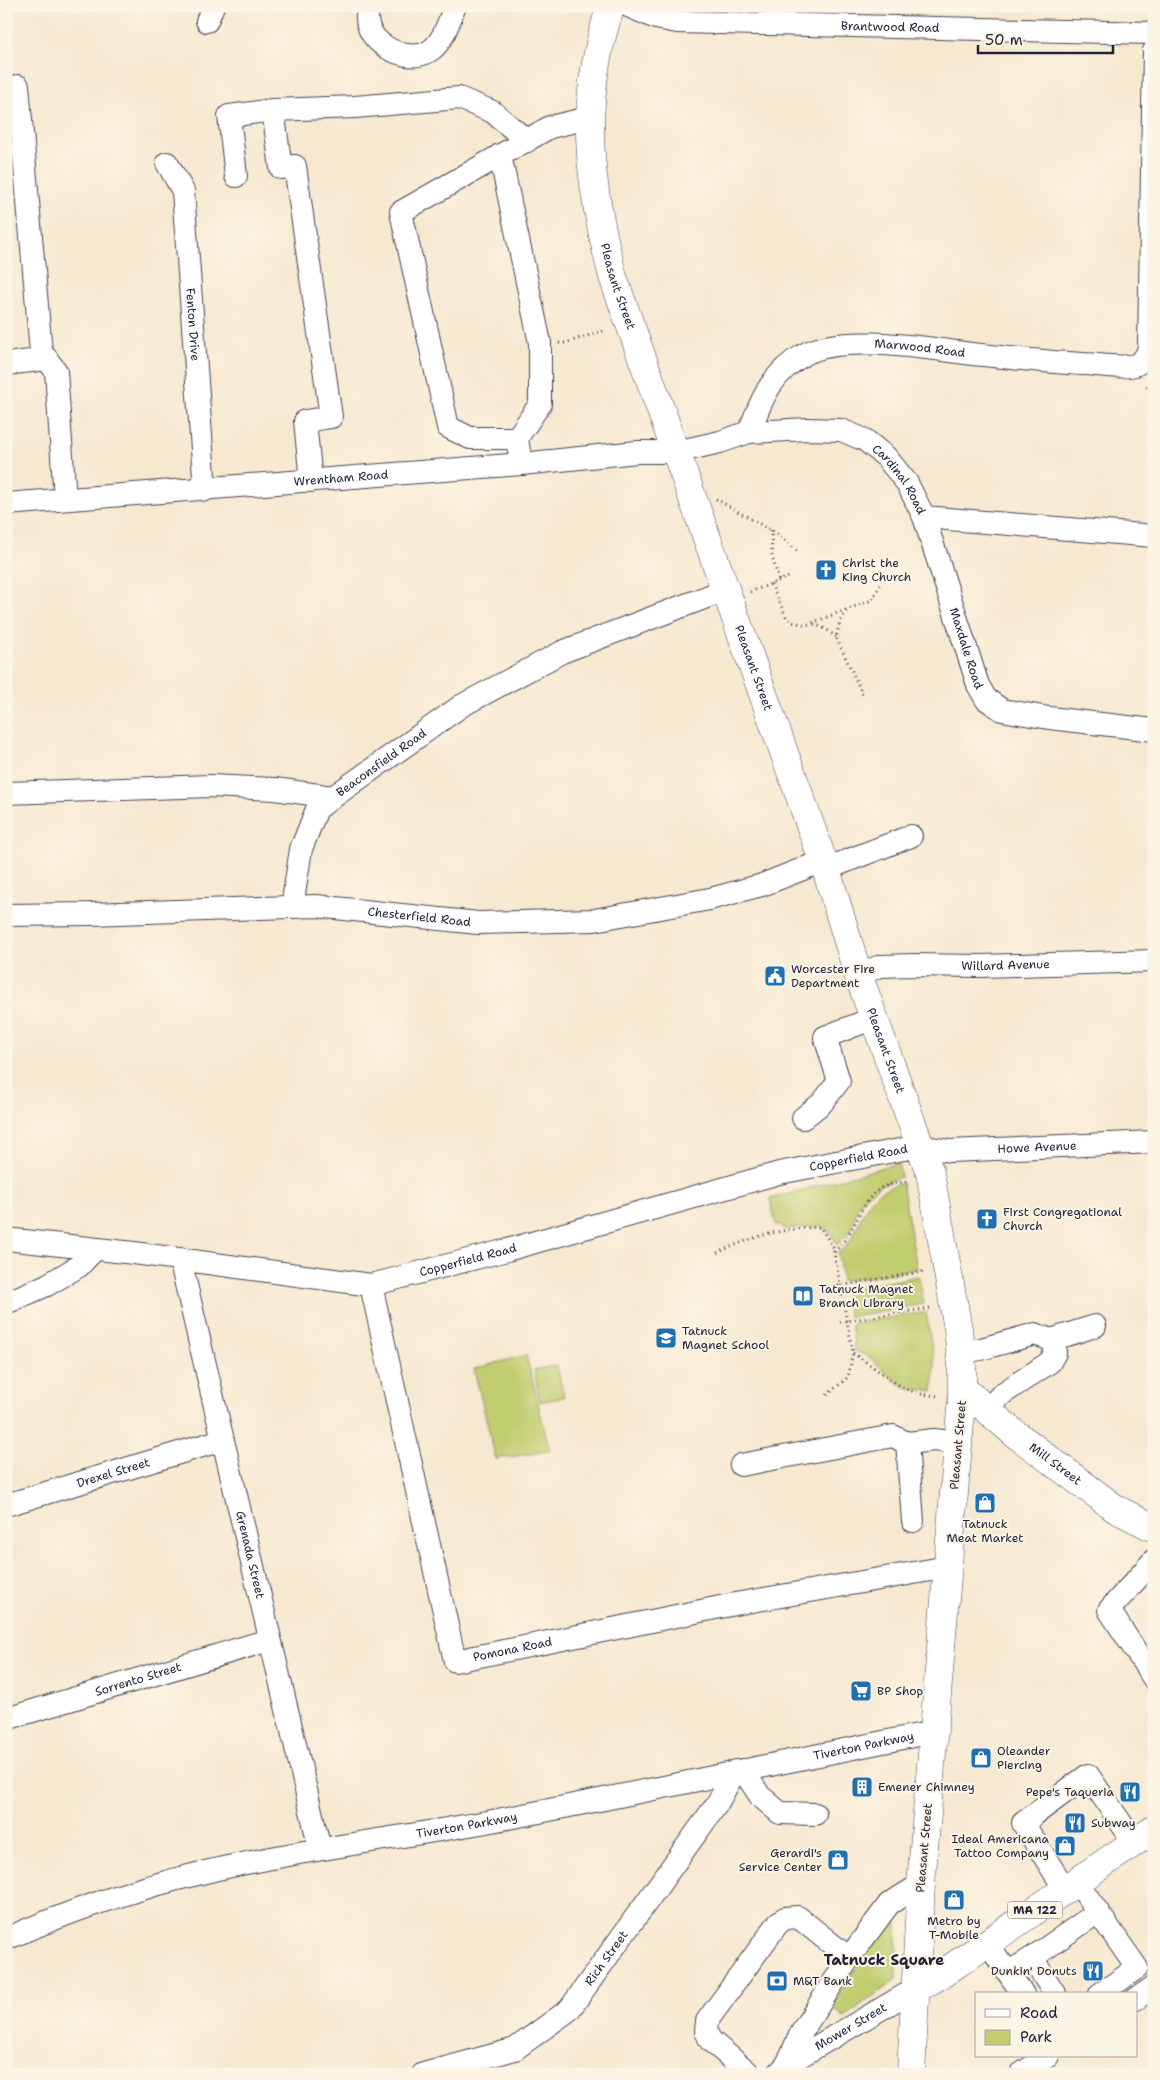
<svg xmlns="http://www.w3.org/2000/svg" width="1160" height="2080" font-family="'Shantell Sans',sans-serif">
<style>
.green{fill:#c1ce6f;stroke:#727855}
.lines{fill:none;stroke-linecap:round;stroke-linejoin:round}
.minor-casing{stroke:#424051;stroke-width:24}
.major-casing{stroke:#424051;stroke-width:29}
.path{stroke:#424051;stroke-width:3;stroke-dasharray:1 4;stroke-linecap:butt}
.minor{stroke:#fff;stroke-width:22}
.major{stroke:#fff;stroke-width:28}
.labels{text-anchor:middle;stroke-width:4;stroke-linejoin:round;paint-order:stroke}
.shield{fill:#fcf5e5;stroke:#63616e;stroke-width:1}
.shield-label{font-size:11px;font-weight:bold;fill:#22223b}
.street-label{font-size:12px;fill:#22223b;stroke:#fcf5e5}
.poi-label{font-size:12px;fill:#22223b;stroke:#fcf5e5;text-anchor:start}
.quarter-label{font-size:15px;font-weight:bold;fill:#22223b;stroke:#fcf5e5}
</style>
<rect width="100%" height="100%" fill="#fcf5e5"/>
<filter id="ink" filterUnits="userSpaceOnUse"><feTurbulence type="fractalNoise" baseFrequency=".02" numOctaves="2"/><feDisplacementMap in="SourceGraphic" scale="10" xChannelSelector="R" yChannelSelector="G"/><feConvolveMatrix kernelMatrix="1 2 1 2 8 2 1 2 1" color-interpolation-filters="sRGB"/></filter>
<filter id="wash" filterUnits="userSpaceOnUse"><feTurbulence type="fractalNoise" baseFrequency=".0096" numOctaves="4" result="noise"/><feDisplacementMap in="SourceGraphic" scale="20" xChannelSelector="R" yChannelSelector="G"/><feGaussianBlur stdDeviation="1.12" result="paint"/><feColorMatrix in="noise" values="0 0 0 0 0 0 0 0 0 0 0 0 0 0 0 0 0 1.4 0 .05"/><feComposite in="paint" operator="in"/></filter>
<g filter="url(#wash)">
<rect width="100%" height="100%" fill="#f7e8d0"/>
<path class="green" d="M898,1163L901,1177L880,1185L866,1196L858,1207L850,1231L837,1245L832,1235L821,1226L783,1229L782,1225H776L770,1199Z
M902,1183L917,1269L842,1281L838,1253C859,1240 858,1210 877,1194C884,1188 893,1186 902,1183Z
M919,1276L924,1304L849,1317L844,1290Z
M926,1312L935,1366L933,1391C924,1390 914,1390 906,1387C886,1379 877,1356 855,1351L851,1324Z
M526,1355L550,1451L496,1459L474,1369Z
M557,1365L564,1397L540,1402L534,1370Z
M897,1918V1979L844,2017L831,2007L882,1928Z"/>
</g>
<g filter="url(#ink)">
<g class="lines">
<g class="minor-casing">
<g id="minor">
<path d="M370,6C354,38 407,68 431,50C444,41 449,20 455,6"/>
<path id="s1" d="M628,6L656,18L677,22L1154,33"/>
<path d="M207,21L213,6"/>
<path d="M18,86L41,352L56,371L65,499"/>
<path d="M273,110L355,107L459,98L493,112L527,141"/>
<path d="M500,155L540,343V404L517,438L519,451"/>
<path id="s2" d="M167,163L183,191L205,490"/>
<path d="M236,176L229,116L273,110L281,168L295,166L331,417L305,421L311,481"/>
<path d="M6,364L47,359"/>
<path id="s3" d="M749,432C762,398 772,372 805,354C844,333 929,349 973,354C1010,358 1046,362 1083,364C1098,364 1120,369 1135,365C1143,362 1147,355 1149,348L1154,51"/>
<path d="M517,438H470L448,427L401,212L550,127L589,118"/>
<path id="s4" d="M6,504L522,464L637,452H676L720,442L749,432L808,429L841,430L865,440L886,457L907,483L924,517L1154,536"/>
<path id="s5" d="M924,517L978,685L986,699L1002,710L1049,718L1154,730"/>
<path d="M6,793L211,786L275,789L333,797"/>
<path d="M826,869L911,836"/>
<path id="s6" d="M292,907L301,849L317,809L333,797L461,706L562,652L725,590"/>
<path id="s7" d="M6,915L91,914L316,906L478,923L594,920L710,899L762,885L823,861"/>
<path id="s8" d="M858,974L881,966L913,965L980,966L1154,961"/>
<path d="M803,1118L822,1103L839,1081L825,1037L874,1018"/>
<path id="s9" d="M6,1239L134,1253L371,1285L507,1250L779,1173L920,1146L950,1151L1154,1142"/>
<path id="s10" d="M180,1259L320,1849"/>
<path id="s11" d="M371,1285L455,1661L735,1604L948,1567"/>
<path d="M6,1303L47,1285L79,1266L95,1249"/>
<path d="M1051,1340L1095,1326"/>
<path d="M961,1352L981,1349L1035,1334L1051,1340L1055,1346V1353L1050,1362L1002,1394L987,1410"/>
<path d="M741,1465L893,1436L907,1443"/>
<path id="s12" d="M6,1505L222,1440"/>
<path d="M913,1521L907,1443L934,1440L958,1443"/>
<path d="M1154,1560L1109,1610L1154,1679"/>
<path id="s13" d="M6,1719L269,1640"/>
<path d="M743,1770L760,1796L780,1813L815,1814"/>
<path d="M1077,1882L1137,1968L1100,1994"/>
<path d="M1065,1889L1023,1823L1088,1775L1134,1842"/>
<path id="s14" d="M6,1939C69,1911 134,1889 201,1873C297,1850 395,1839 492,1821C640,1793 786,1761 933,1732"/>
<path d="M987,1943L1023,1994"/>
<path d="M1032,1958L1098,1912"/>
<path d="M1009,1972L1032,1958L1055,1994"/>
<path d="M1136,1999L1154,1987"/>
<path id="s15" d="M787,2064L915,1989"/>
<path id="s16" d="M423,2074L515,2049L569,2010L717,1804L735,1771"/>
<path d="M750,2074L710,2040L706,2031L707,2021L779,1922L785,1918L798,1917L849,1958"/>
<path d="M778,2074L787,2064L802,2031L849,1958L889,1904L921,1884"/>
<path d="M1021,2074L1048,2056"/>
</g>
</g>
<g class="major-casing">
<g id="major">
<path id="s17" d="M611,6C578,102 588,181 613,277L826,869L858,974L930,1173L958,1329L962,1366V1398L921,1884L911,2074"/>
<path id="s18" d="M963,1389L1014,1433L1116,1509L1154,1528"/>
<path d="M915,1989L942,1974L1154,1829"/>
</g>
</g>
<path class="path" d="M559,343H565L606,330
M1147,388L1154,379
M716,499L779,535L797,551
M771,530L772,556L779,581
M771,584L786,616L792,622L806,625L872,600L880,585
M750,592L791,576
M846,611L840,622L836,637L863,695
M814,624L826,629L836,637
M834,1252C855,1234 859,1202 880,1189C887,1184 898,1183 907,1181
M717,1253C754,1236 778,1229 820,1227L833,1247L853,1353L848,1377L827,1395
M833,1287L926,1271
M840,1322L930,1308
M853,1353L903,1388L920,1394L938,1396"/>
<use href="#minor" class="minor"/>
<use href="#major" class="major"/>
</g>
</g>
<defs>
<g id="church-square" transform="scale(1.125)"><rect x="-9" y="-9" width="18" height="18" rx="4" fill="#1f6fb2" stroke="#fcf5e5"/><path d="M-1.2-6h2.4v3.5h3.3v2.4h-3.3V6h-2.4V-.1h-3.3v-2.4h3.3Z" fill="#fff"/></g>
<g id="civic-square" transform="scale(1.125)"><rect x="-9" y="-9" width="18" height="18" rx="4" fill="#1f6fb2" stroke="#fcf5e5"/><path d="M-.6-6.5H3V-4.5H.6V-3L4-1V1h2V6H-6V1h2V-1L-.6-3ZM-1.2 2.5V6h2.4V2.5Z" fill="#fff"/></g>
<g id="library-square" transform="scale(1.125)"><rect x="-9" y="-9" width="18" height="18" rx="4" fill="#1f6fb2" stroke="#fcf5e5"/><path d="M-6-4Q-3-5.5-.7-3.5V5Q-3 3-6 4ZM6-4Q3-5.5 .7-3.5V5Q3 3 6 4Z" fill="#fff"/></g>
<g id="school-square" transform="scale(1.125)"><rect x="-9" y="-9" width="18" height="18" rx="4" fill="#1f6fb2" stroke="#fcf5e5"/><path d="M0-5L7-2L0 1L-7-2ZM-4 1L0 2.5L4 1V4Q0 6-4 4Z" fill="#fff"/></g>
<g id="shop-square" transform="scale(1.125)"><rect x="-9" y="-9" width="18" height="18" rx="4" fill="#1f6fb2" stroke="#fcf5e5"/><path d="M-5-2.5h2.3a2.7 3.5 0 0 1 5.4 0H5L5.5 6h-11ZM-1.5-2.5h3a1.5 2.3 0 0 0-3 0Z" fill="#fff"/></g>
<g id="supermarket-square" transform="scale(1.125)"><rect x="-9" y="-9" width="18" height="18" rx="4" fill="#1f6fb2" stroke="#fcf5e5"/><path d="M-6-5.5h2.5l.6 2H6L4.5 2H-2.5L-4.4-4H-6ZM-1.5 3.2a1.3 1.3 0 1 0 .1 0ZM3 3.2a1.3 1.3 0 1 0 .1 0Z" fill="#fff"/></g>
<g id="building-square" transform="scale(1.125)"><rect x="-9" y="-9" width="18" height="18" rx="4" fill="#1f6fb2" stroke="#fcf5e5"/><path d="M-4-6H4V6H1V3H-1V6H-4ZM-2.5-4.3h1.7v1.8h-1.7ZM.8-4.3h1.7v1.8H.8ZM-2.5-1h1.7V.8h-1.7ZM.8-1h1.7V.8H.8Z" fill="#fff"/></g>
<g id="restaurant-square" transform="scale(1.125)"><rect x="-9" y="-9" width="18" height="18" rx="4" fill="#1f6fb2" stroke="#fcf5e5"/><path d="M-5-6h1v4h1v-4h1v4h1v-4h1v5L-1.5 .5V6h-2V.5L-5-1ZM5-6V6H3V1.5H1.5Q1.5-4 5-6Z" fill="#fff"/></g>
<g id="bank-square" transform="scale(1.125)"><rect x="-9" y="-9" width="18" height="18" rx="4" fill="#1f6fb2" stroke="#fcf5e5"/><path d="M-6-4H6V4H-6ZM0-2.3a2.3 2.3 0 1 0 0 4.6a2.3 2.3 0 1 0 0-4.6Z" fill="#fff"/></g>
</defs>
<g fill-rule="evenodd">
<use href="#church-square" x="826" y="570"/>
<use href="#civic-square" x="775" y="976"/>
<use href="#church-square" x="987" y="1219"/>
<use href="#library-square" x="803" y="1296"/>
<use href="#school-square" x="666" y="1338"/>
<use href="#shop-square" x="985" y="1503"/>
<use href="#supermarket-square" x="861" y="1691"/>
<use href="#shop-square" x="981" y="1758"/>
<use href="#building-square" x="862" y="1787"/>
<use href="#restaurant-square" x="1130" y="1792"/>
<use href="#restaurant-square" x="1075" y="1823"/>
<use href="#shop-square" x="1065" y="1846"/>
<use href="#shop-square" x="838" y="1860"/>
<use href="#shop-square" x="954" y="1900"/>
<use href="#restaurant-square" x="1093" y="1971"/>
<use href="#bank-square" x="777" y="1981"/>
</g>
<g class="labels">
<rect class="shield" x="1007.5" y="1901.5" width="55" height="17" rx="4"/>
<g class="shield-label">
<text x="1035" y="1914">MA 122</text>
</g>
<g class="street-label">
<text dy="4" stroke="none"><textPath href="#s1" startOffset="265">Brantwood Road</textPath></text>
<text dy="4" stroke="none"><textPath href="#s17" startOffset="286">Pleasant Street</textPath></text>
<text dy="4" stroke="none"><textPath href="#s2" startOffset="166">Fenton Drive</textPath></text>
<text dy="4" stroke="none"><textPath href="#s3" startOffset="215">Marwood Road</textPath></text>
<text dy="4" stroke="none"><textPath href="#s4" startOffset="336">Wrentham Road</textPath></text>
<text dy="4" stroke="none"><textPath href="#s4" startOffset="919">Cardinal Road</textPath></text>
<text dy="4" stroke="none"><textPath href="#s5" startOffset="138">Maxdale Road</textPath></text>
<text dy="4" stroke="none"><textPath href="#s17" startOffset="691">Pleasant Street</textPath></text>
<text dy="4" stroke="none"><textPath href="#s6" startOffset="181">Beaconsfield Road</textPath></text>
<text dy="4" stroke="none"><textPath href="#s7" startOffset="414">Chesterfield Road</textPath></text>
<text dy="4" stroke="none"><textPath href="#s8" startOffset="149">Willard Avenue</textPath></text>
<text dy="4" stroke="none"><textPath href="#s17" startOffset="1096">Pleasant Street</textPath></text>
<text dy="4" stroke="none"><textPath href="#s9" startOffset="1052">Howe Avenue</textPath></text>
<text dy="4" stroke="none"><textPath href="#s9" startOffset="872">Copperfield Road</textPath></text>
<text dy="4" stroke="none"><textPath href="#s9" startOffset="468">Copperfield Road</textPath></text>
<text transform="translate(958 1445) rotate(-85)" y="4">Pleasant Street</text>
<text dy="4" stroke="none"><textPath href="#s18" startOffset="119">Mill Street</textPath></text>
<text dy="4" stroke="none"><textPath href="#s12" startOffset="112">Drexel Street</textPath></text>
<text dy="4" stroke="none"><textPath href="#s10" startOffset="304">Grenada Street</textPath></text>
<text dy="4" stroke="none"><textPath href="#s11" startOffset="444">Pomona Road</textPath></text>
<text dy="4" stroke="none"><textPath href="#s13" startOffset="138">Sorrento Street</textPath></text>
<text dy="4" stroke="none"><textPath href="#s14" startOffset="881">Tiverton Parkway</textPath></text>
<text dy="4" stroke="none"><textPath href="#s14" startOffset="476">Tiverton Parkway</textPath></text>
<text transform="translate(924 1848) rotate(-85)" y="4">Pleasant Street</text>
<text dy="4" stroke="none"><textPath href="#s16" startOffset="226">Rich Street</textPath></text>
<text dy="4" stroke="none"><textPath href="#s15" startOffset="74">Mower Street</textPath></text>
</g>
<g class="poi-label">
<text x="842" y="567">Christ the<tspan x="842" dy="14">King Church</tspan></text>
<text x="791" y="973">Worcester Fire<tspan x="791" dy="14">Department</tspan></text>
<text x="1003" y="1216">First Congregational<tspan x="1003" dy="14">Church</tspan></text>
<text x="819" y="1293">Tatnuck Magnet<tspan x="819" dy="14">Branch Library</tspan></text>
<text x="682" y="1335">Tatnuck<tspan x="682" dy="14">Magnet School</tspan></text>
<text x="985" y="1528" text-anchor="middle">Tatnuck<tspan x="985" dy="14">Meat Market</tspan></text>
<text x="877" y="1695">BP Shop</text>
<text x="997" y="1755">Oleander<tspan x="997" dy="14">Piercing</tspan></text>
<text x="878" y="1791">Emener Chimney</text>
<text x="1114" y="1796" text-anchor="end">Pepe's Taqueria</text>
<text x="1091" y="1827">Subway</text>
<text x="1049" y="1843" text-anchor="end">Ideal Americana<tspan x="1049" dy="14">Tattoo Company</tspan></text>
<text x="822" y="1857" text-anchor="end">Gerardi's<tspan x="822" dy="14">Service Center</tspan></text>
<text x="954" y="1925" text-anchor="middle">Metro by<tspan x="954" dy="14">T-Mobile</tspan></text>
<text x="1077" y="1975" text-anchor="end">Dunkin' Donuts</text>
<text x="793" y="1985">M&amp;T Bank</text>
</g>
<g class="quarter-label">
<text x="884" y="1965">Tatnuck Square</text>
</g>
</g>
<rect width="1160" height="2080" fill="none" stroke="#fcf5e5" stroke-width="25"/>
<rect x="975" y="1992" width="162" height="65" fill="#fcf5e5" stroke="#a5a1a1"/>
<rect x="985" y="2009" width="25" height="8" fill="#ffffff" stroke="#a5a1a1"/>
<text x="1020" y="2018" font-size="15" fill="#22223b">Road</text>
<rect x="985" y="2030" width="25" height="15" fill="#c1ce6f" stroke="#a5a1a1"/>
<text x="1020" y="2042" font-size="15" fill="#22223b">Park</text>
<path d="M978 45v8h135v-8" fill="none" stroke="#22223b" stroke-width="2.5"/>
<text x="985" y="45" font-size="15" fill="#22223b" stroke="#fcf5e5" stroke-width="4" paint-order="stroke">50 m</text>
</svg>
